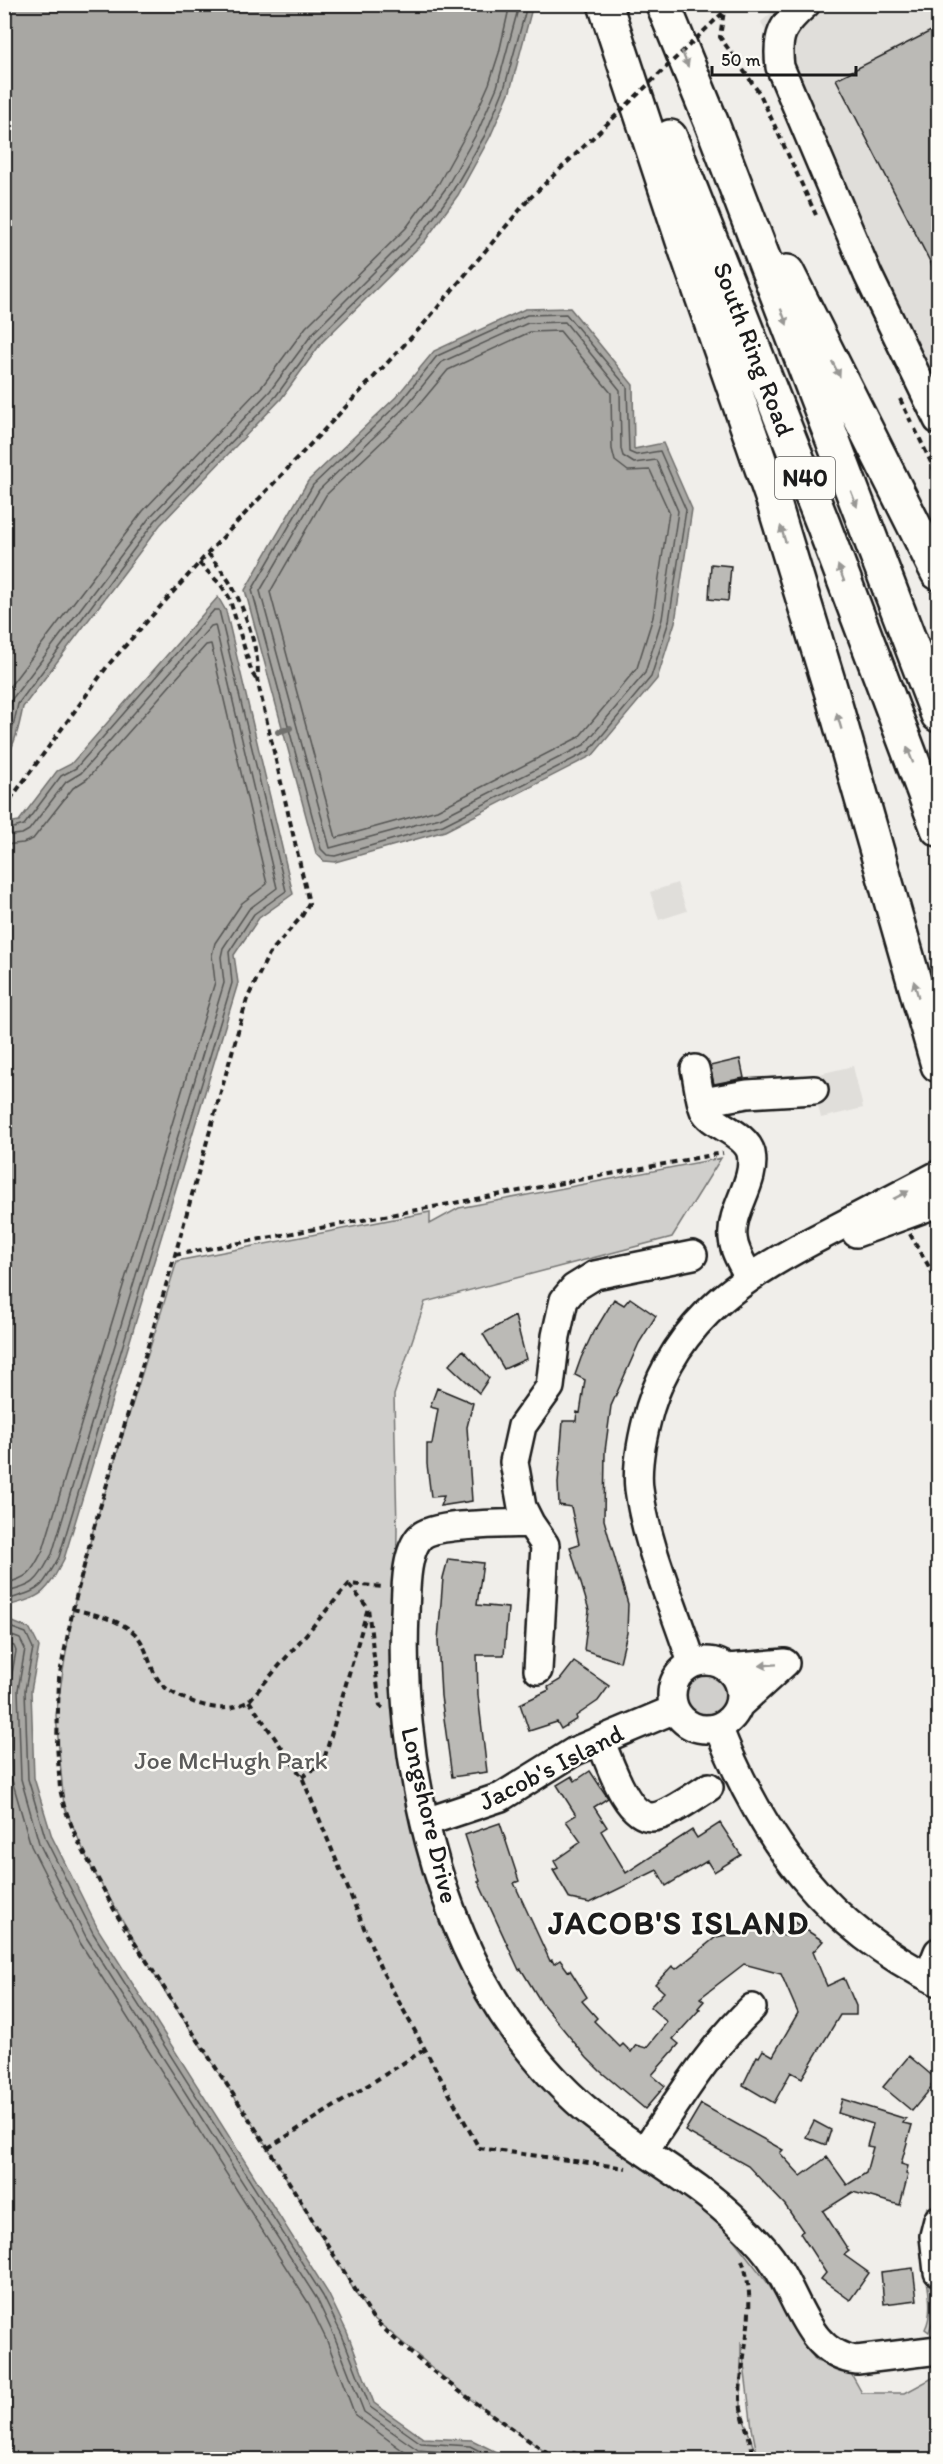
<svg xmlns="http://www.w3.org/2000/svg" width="943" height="2464" font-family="Itim,sans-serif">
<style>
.built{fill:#e0deda}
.green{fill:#d0cfcc;stroke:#767674;stroke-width:1.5}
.water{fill:#a8a7a3;stroke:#706f6d;stroke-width:1.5}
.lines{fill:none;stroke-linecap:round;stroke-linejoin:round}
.shore{stroke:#545452;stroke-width:1.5}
.stream{stroke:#706f6d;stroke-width:6}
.building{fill:#bbbab6;stroke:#1c1c1c;stroke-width:1.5}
.minor-casing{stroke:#1c1c1c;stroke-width:32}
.highway-casing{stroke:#1c1c1c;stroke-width:38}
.path{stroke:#1c1c1c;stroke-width:4;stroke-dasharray:6 4.5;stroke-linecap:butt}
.minor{stroke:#fdfcf7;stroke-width:27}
.highway{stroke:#fdfcf7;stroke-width:33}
.path-bridge{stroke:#1c1c1c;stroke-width:4;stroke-dasharray:6 4.5;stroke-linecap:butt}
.oneway{fill:#989794}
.labels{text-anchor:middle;stroke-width:5;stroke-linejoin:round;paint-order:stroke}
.shield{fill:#fdfcf7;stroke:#605f5e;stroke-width:1.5}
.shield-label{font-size:24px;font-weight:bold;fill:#1c1c1c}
.street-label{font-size:26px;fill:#1c1c1c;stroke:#fdfcf7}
.park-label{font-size:26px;fill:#5b5b5a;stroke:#fdfcf7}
.district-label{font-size:32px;font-weight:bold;letter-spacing:1.5px;fill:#1c1c1c;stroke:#fdfcf7}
</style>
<rect width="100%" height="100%" fill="#f0eeea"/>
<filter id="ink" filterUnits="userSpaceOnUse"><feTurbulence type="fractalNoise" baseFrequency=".0167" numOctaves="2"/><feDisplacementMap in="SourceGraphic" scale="12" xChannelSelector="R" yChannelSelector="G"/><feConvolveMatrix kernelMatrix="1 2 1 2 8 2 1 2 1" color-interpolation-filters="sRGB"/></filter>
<g filter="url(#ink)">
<path class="built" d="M780,5H938V392L761,22Z
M677,883L687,911L659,920L650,892Z
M853,1066L863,1108L821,1118L811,1076Z"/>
<path class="green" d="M721,1158L672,1237L425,1302L394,1395L397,1530L394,1697L413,1827L455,1957L560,2102L690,2197L724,2227L767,2282L816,2361L849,2370L862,2393H905L938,2375V2459H758L752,2428L741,2341V2410L753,2446L754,2459L592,2460L574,2453L551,2456L466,2396L372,2317L358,2297L268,2148L160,1984L91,1867L64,1806L56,1715L73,1609L93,1531L177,1261L430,1212V1224L459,1208Z
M683 1696a24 24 0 1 1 48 0a24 24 0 1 1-48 0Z
M927,2207L931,2211L930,2271L934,2318L929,2332L925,2329C937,2306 922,2266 921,2240C921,2228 924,2218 927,2207Z"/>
<path class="water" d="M5,4H529L531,12L510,91L490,137L458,195L424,242L322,342L281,399L160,525L23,707C19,727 15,744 5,761Z
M570,308L633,385L634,449L663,443L692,509L675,622L657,679L593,755L445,831L335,862L324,861L316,853L245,590L308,481L396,397L434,351L525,309Z
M218,597L226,611L293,894L259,918L234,955L238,983L64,1559C46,1593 45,1596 7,1606L8,1620L30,1629L39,1647L31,1691L34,1778L52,1837L98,1929L328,2293L347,2332L374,2403L423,2438L472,2440L510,2459H5V819L8,823L19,821L57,771L71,764Z"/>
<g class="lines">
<path class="shore" d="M566,314L627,387L629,452L636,455L660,451L686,510L669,621L651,677L589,751L443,825L335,856L327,855L321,849L252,590L313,485L401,401L437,356L527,315Z
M565,322L620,390L621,449L623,456L634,463L656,460L678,511L662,619L645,673L584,745L440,818L330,848L260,591L319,490L406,406L442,362L528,323Z
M560,331L611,393L612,449L615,461L628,471L650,470L669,512L653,617L637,668L579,737L437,810L336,838L270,592L326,495L413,412L448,370L530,332Z
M4,694L143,511L263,385L306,327L406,228L439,183L470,127L489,84L499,53L508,13L507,4
M4,729L12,699L150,517L270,391L313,333L413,233L446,188L478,131L497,87L517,13L516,4
M4,750L13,727L18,704L155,521L276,396L318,338L419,238L452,192L485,135L504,89L525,13L524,4
M4,828L10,829L24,825L61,776L76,768L214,610H219L286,891L254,914L229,952L232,983L59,1557C39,1593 42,1588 4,1601
M4,836L22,834L29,830L66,782L81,773L211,626L215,625L277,888L249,909L223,948L221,957L224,983L52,1554C36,1583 36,1585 4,1593
M4,845L23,843L33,839L73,788L87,779L206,645L211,644L267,884L242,903L215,943L212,955L215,982L43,1550C31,1573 30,1577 4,1584
M4,1625L26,1633L33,1648L25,1690L28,1779L46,1840L93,1933L323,2296L342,2335L370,2407L421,2443L470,2446L497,2460
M4,1633L20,1639L25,1649L18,1690L21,1779L39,1843L86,1937L317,2299L335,2338L364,2412L418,2450L468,2454L480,2460
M4,1643L14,1646L16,1651L9,1690L12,1780L31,1846L79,1941L309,2304L327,2341L355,2415L410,2456L418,2460"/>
<path class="stream" d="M278,732L290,728"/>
</g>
<path class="building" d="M939,27V279L836,79Z
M711,564L731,566L728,601L709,599Z
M740,1059L744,1078L714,1084L710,1066Z
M630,1298L656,1316L639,1343L611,1406L605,1451L604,1520L628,1604L627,1633L620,1662L584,1650L589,1610L570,1547L579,1544L571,1507L559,1505L558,1483L563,1421H576L577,1412L580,1413L585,1380L575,1375L581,1358L595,1328L596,1329L614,1299L624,1305Z
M515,1316L526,1359L504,1369L483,1334Z
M463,1350L489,1378L479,1393L449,1365Z
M437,1388L473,1403L467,1427L472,1501L440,1506L444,1496L431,1497L427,1464V1444H432L438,1409L430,1407Z
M448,1559L483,1563L477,1605L508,1608L504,1655H477L478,1695L487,1772L452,1777L441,1696L438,1640L443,1578Z
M574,1662L609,1686L598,1701L576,1716L577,1719L561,1729L557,1722L529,1731L520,1704L549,1690L548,1687L560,1680Z
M590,1771L608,1798L594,1807L607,1827L601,1831L626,1873L692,1830L697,1838L720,1823L741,1855L714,1872L707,1861L666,1886L657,1870L590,1903L570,1899L553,1870L558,1868L554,1861L581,1842L566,1821L576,1815L557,1785L572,1776L575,1781Z
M500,1823L519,1881L514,1883L550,1961L552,1960L554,1964L560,1960L568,1971L570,1970L587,1997L582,2001L597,2018L594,2021L620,2047L623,2044L631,2052L636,2045L646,2048L667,2022L650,2007L664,1992L655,1984L672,1966L676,1969L716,1937L748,1931L749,1926L786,1936L791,1920L823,1941L813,1952L827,1986L844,1978L856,2006V2015H840L802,2078L791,2072L774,2103L743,2085L757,2056L759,2057L763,2050L773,2056L798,2013L781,1974L744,1964L700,1998L704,2001L698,2008L700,2009L673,2039L679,2044L652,2075L665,2086L645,2109L600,2071L587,2058L541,2002L521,1969L519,1970L478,1881H480L465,1835Z
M909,2056L936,2079L931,2085L932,2087L912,2111L883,2087Z
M842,2099L906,2119L903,2123L912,2125L901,2164L908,2166L906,2174L908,2175L900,2205L853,2192L823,2211L849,2251L844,2255L869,2273L850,2300L821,2279L826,2273L800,2233L803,2231L785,2205L748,2166L685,2131L701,2104L783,2150L780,2153L801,2176L827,2157L847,2185L866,2173L873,2147L867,2146L873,2124L838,2113Z
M814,2121L831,2130L826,2145L806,2137Z
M913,2268L917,2300L884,2304L881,2272Z"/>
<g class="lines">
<g class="minor-casing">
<path id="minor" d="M806,4C782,25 776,35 780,67L868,275L938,420
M695,1069C698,1081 699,1098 704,1110C711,1125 746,1133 751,1153C757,1182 730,1209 733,1238C734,1252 743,1265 749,1277
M703,1102L747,1094L814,1090
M856,1233L938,1203
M530,1523C507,1524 434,1523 420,1537C405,1553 406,1593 405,1613C398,1755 436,1934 527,2047C546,2071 569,2096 593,2115C641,2153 697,2181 741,2225C754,2237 768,2252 777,2267C799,2301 810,2356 857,2360L938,2350
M672 1695a34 34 0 1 1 68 0a34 34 0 1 1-68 0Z
M692,1663C674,1606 647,1549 639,1489C636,1463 643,1433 650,1408C678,1316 749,1273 829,1232C866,1213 902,1194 938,1175
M728,1668L785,1663L739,1705
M538,1670L545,1545L530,1523L522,1507L514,1462L522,1426L550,1387L556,1336L564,1300L574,1288L595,1275L693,1255
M718,1727C763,1841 826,1927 938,1982
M600,1740C609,1760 625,1817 652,1817C666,1817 696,1795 709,1787
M426,1822L501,1797L575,1751L675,1709
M928,1977L938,1952
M645,2150C678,2101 709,2049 752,2008
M938,2220L934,2236L938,2272"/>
</g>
<g class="highway-casing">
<path id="highway" d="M605,4L686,250L773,500L832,694L938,1065
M663,4L712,124L938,715
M670,137L823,524L938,829
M787,272L938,573"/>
</g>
<path class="path" d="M725,4L720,37L760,94L816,215
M900,399L911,422
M915,429L938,477
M208,553C216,564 226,575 233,588C244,608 262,658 257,679L309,903L302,916L269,954L247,999L175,1255L93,1531L73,1609L59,1678L57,1744L60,1789L64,1806L76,1837L118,1917L268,2148L372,2317C425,2371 490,2413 551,2456L574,2453L592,2460
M199,563L221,585L229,597L252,673L256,679
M4,808L109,664L208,553L422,326L529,199
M910,1234L938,1282
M175,1255L723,1153
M349,1585L368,1608L380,1706L384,1709
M73,1609C92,1614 118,1619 133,1632C148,1645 148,1666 159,1681C169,1696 209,1710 226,1708C234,1708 241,1705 249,1701L349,1584L384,1587
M249,1701L302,1777L381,1969L479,2148L626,2168
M302,1777L323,1763L368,1608
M268,2148L424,2050
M742,2260C759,2304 741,2351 740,2397C740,2418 752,2438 754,2460"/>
<use href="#minor" class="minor"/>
<use href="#highway" class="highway"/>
<path class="path-bridge" d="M529,199L732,4"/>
</g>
<defs><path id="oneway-solid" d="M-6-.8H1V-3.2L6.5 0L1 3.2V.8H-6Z" transform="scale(1.5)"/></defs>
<g class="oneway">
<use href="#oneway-solid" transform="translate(685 59) rotate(68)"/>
<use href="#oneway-solid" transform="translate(784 317) rotate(69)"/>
<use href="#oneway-solid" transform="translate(836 369) rotate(63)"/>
<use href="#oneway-solid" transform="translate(854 499) rotate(69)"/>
<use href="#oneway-solid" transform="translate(783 534) rotate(-107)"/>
<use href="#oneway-solid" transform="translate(841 573) rotate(-111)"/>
<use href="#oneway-solid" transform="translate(839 721) rotate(-106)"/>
<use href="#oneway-solid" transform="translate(910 755) rotate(-111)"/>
<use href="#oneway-solid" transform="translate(916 989) rotate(-106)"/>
<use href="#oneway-solid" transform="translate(901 1195) rotate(-27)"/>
<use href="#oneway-solid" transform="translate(768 1665) rotate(176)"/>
</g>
</g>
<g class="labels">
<rect class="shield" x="775" y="457" width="60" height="42" rx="4.5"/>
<g class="shield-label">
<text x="805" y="486">N40</text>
</g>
<g class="street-label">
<text transform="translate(754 349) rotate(69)" y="9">South Ring Road</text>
<text transform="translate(551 1767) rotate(-27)" y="9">Jacob's Island</text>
<text transform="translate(430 1815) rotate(77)" y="9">Longshore Drive</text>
</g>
<g class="park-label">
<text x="231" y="1769">Joe McHugh Park</text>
</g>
<g class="district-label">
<text x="679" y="1934">JACOB'S ISLAND</text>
</g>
</g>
<rect width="943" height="2464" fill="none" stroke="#fdfcf7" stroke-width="24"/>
<rect x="12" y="12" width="919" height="2440" fill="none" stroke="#1c1c1c" stroke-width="2" filter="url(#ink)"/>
<path d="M712 66v9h144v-9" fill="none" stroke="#1c1c1c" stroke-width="3"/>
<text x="721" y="66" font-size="18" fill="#1c1c1c" stroke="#fdfcf7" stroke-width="4.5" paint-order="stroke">50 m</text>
</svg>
